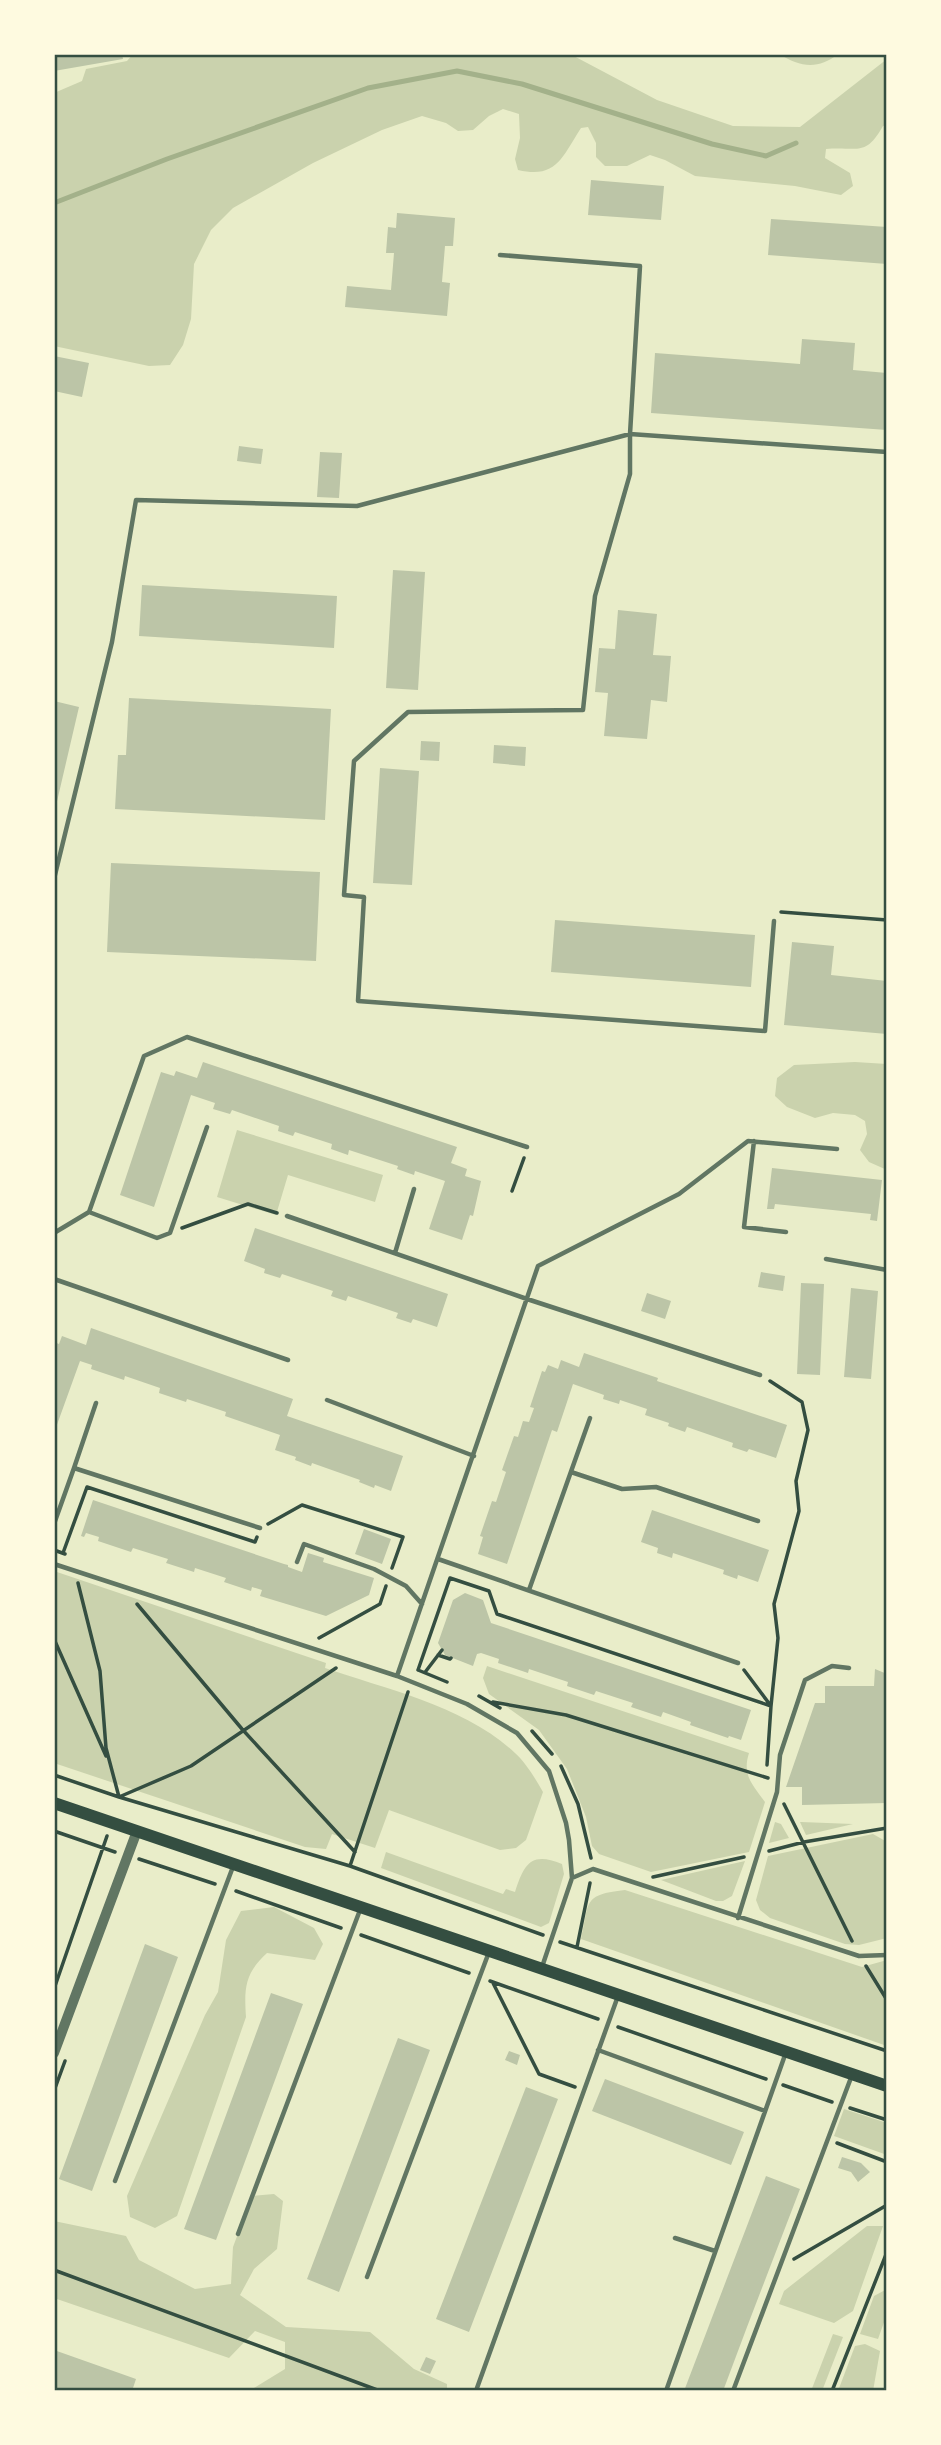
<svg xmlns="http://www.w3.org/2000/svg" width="941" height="2445" font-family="Mulish,sans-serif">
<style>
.green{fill:#cad2ad}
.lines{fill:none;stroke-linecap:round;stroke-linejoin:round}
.stream{stroke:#a3b18a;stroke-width:5}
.building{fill:#bcc5a7}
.path{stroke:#344e41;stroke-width:3.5}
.service{stroke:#617663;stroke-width:4.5}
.tertiary{stroke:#617663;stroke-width:10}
.secondary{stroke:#344e41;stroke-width:12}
.neatline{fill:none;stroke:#344e41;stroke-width:2.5}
</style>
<rect width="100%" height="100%" fill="#e9edc9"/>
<path class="green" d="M133,54H570L657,100L733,126L800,127L887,59V125L883,126C865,158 857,146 826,149L825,158L850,173L853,186L841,195L795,186L695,176L665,160L650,155L627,166H605L596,157V143L588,127L581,128C562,157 557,179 518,170L515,159L520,138L519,114L503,109L489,116L473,130L458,131L446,123L422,116L382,130L313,163L233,208L211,230L194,264L191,319L183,345L170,365L149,366L54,346V93L82,81L86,69L127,61Z
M779,54H838C818,70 800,67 779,54Z
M855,1062L887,1064V1170L869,1162L860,1150L867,1134L865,1121L855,1115L833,1113L815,1118L787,1107L775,1096L777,1078L794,1065Z
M237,1130L383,1175L375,1202L288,1175L276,1215L217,1197Z
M54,1571L326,1663L325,1668C386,1689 467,1707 515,1753C526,1763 535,1778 543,1792L526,1840L516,1848L500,1850L389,1810L375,1848L332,1834L326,1849L305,1847L54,1763Z
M487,1666L749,1753C742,1775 752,1784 765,1802L749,1852L651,1872L599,1854L592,1846L586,1817L567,1769L539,1730L489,1694L483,1678Z
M775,1822L781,1824L789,1838L769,1843Z
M800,1822H801L853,1824L806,1835Z
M873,1834L887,1842V1938L859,1945L845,1944L770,1918L760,1910L756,1900L768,1856Z
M386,1852L503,1894L506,1889L515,1892C524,1865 530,1851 562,1864L564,1874L549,1923L541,1927L381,1868Z
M745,1861L732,1896L723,1901H716L661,1880Z
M625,1890L862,1967L887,1960V2046L581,1939C590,1901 582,1895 625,1890Z
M274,1907L314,1928L323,1944L315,1960L267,1953C245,1973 244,1988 246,2017L177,2216L155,2228L130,2217L127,2196L205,2015L218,1992L226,1940L241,1911Z
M844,2109L887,2123V2155L834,2136Z
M274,2194L283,2201L277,2249L254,2269L240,2295L286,2327L370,2332L414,2369L447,2384V2391H249L285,2369V2342L255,2331L229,2358L54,2298V2221L126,2236L139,2260L195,2289L231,2284L233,2247L252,2196Z
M867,2226H883L853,2311L834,2323L779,2304L784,2291Z
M887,2289V2314L878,2339L860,2334L874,2296Z
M833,2334L843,2337L822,2391H811Z
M865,2344L880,2351L873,2391H838L855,2346Z"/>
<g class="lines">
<path class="stream" d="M54,203L167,159L368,88L457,71L522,84L712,144L766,156L796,143"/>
</g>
<path class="building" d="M54,54H122L123,59L54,71Z
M591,180L664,186L661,220L588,215Z
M397,213L455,218L453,246H445L442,282L450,283L447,316L345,307L347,286L391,290L394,253H386L388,227L396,228Z
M771,219L887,227V264L768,255Z
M802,339L855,343L853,370L887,373V430L651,413L655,353L800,364Z
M54,356L89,363L82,397L54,391Z
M239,446L263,449L261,464L237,461Z
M320,452L342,453L339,498L317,497Z
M393,570L425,572L418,690L386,688Z
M142,585L337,596L334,648L139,636Z
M618,610L657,614L653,655L671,656L667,702L651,700L647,739L604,736L608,693L595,692L599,648L615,649Z
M129,698L331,709L325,820L115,809L118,755H126Z
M54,701L79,707L55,810H54Z
M421,741L440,742L439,761L420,760Z
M494,745L526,747L525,766L493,763Z
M380,768L419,771L412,885L373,883Z
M111,863L320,872L316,961L107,952Z
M555,920L755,935L751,987L551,972Z
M792,942L834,946L831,975L887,981V1034L784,1025Z
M203,1062L457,1147L451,1163L467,1169L465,1176L481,1181L473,1216L470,1215L462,1240L429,1229L445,1181L415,1171L414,1175L397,1169L398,1166L349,1150L348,1155L331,1149L332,1144L295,1132L293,1136L278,1131L279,1126L232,1110L230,1114L213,1109L215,1103L191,1095L154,1207L120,1195L161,1072L174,1076L176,1071L197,1078Z
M772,1168L882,1180L877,1221L870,1220L871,1214L775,1204L774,1209H767Z
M255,1228L448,1294L437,1327L413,1319L411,1323L396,1318L398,1313L348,1296L346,1301L331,1296L333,1291L282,1274L280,1278L264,1273L265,1269L244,1261Z
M761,1272L785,1276L783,1291L758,1287Z
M801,1283L824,1284L820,1375L797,1374Z
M851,1288L878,1291L871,1379L844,1377Z
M647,1293L671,1301L665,1319L641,1311Z
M91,1328L293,1399L287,1416L403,1456L391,1491L375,1485L374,1488L359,1482L360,1480L312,1463L311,1466L295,1460L296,1457L275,1450L280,1435L225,1416L226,1412L187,1399L186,1402L159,1393L160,1388L125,1376L124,1380L91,1369L92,1365L80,1361L54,1433V1342L59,1344L62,1336L86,1345Z
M584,1353L658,1378L657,1381L787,1425L776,1458L749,1449L747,1452L732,1447L733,1443L687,1427L685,1432L668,1426L669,1423L645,1415L647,1409L620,1400L619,1404L603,1399L604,1395L573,1384L557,1432L552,1430L507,1564L478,1554L483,1537L480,1536L492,1501L496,1502L506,1472L502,1470L514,1436L518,1437L523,1421L529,1422L534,1408L530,1407L542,1371L545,1372L548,1365L558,1369L561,1360L579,1367Z
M93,1500L284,1564L288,1565V1567L302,1572L308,1553L324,1558L323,1562L374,1578L369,1595L326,1616L260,1596L262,1590L252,1587L251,1591L224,1582L226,1578L195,1568L194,1572L166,1563L168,1559L133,1548L131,1552L98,1541L99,1537L86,1533L84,1537L81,1536Z
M652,1510L769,1550L758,1582L738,1575L737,1579L723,1574L724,1570L673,1553L672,1558L657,1553L658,1548L641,1542Z
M364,1529L391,1539L382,1564L355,1554Z
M465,1593L483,1600L491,1623L751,1710L741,1740L729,1736L728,1738L690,1725L691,1722L663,1712L661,1717L631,1707L633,1703L596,1691L594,1695L567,1686L568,1682L529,1669L528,1673L498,1663L499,1659L481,1653L477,1654L473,1666L445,1655L438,1643L453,1600Z
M875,1669L887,1674V1803L802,1805V1787H786L815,1703H825V1686H874Z
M145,1944L178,1957L92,2191L59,2179Z
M271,1993L303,2004L216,2240L184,2229Z
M398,2038L430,2050L339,2292L307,2279Z
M509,2051L520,2055L517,2065L505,2060Z
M605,2079L744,2132L731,2165L592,2111Z
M526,2087L558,2099L469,2332L436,2319Z
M842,2157L861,2163L870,2172L858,2182L851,2172L838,2168Z
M766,2176L800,2189L747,2327L723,2391H684Z
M54,2350L136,2379L132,2391H54Z
M426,2357L436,2361L430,2374L420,2370Z"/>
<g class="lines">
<path class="path" d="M781,912L887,920
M512,1191L524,1158
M182,1228L248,1204L277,1213
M268,1524L302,1505L403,1537L392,1568
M54,1550L65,1554
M63,1553L87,1487L255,1542L257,1537
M78,1583L100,1671L106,1748L119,1797L191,1766L336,1668
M137,1604L242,1729L355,1852
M319,1638L380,1604L386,1586
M54,1639L106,1756
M438,1655L450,1659L451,1658
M418,1670L450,1578L489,1591L497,1614L771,1706L778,1638L774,1604L799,1511L796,1481L808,1430L802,1402L770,1381
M418,1670L447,1682
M744,1670L771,1706L767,1765
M426,1671L442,1650
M479,1696L500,1708
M493,1702L566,1715L768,1778
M532,1731L552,1754
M561,1766L578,1804L591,1858
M54,1775L119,1797L350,1866L543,1935
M784,1804L852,1941
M54,1831L115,1852
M769,1851L804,1842L887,1828
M139,1859L215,1884
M350,1866L408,1692
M653,1877L744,1857
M236,1891L341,1928
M361,1935L469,1973
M560,1942L887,2051
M577,1947L590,1883
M866,1966L887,2000
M490,1981L598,2019
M493,1983L539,2074L575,2087
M54,1989L107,1836
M618,2027L766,2079
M783,2085L832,2102
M54,2091L65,2061
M850,2108L887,2120
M837,2143L887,2162
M794,2259L887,2205
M54,2270L380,2391
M832,2391L887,2252"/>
<path class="service" d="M500,255L640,266L630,434V474L595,596L583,710L408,712L354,761L344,895L364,897L358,1001L765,1031L774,921
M54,879L112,642L136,500L357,506L630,434L887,452
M754,1141L744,1227L786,1232
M89,1212L157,1238L170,1233L207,1127
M287,1216L527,1299L760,1375
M54,1233L89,1212L144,1056L187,1037L527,1147
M395,1253L414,1189
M826,1259L887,1270
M54,1279L288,1360
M327,1400L474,1456
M74,1468L96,1403
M571,1472L622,1489L656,1487L758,1521
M54,1524L74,1468L260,1528
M438,1559L738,1663
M297,1562L304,1544L374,1569L406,1586L422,1604
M54,1564L397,1676L467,1704L517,1733L549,1771L566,1823L569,1840L572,1878L542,1967
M529,1590L590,1418
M397,1676L538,1266L679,1194L748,1141L837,1149
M572,1878L593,1869L859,1956L887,1955
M738,1918L777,1792L780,1755L805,1680L832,1666L849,1668
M598,2050L765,2111
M115,2181L234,1864
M238,2234L360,1910
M675,2238L715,2251
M367,2277L489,1952
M477,2388L618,1996
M666,2391L785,2055
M733,2391L852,2075"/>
<path class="tertiary" d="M54,2053L137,1831"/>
<path class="secondary" d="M54,1803L887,2086"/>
</g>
<rect width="941" height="2445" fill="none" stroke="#fefae0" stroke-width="112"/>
<rect x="56" y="56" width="829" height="2333" class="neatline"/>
</svg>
